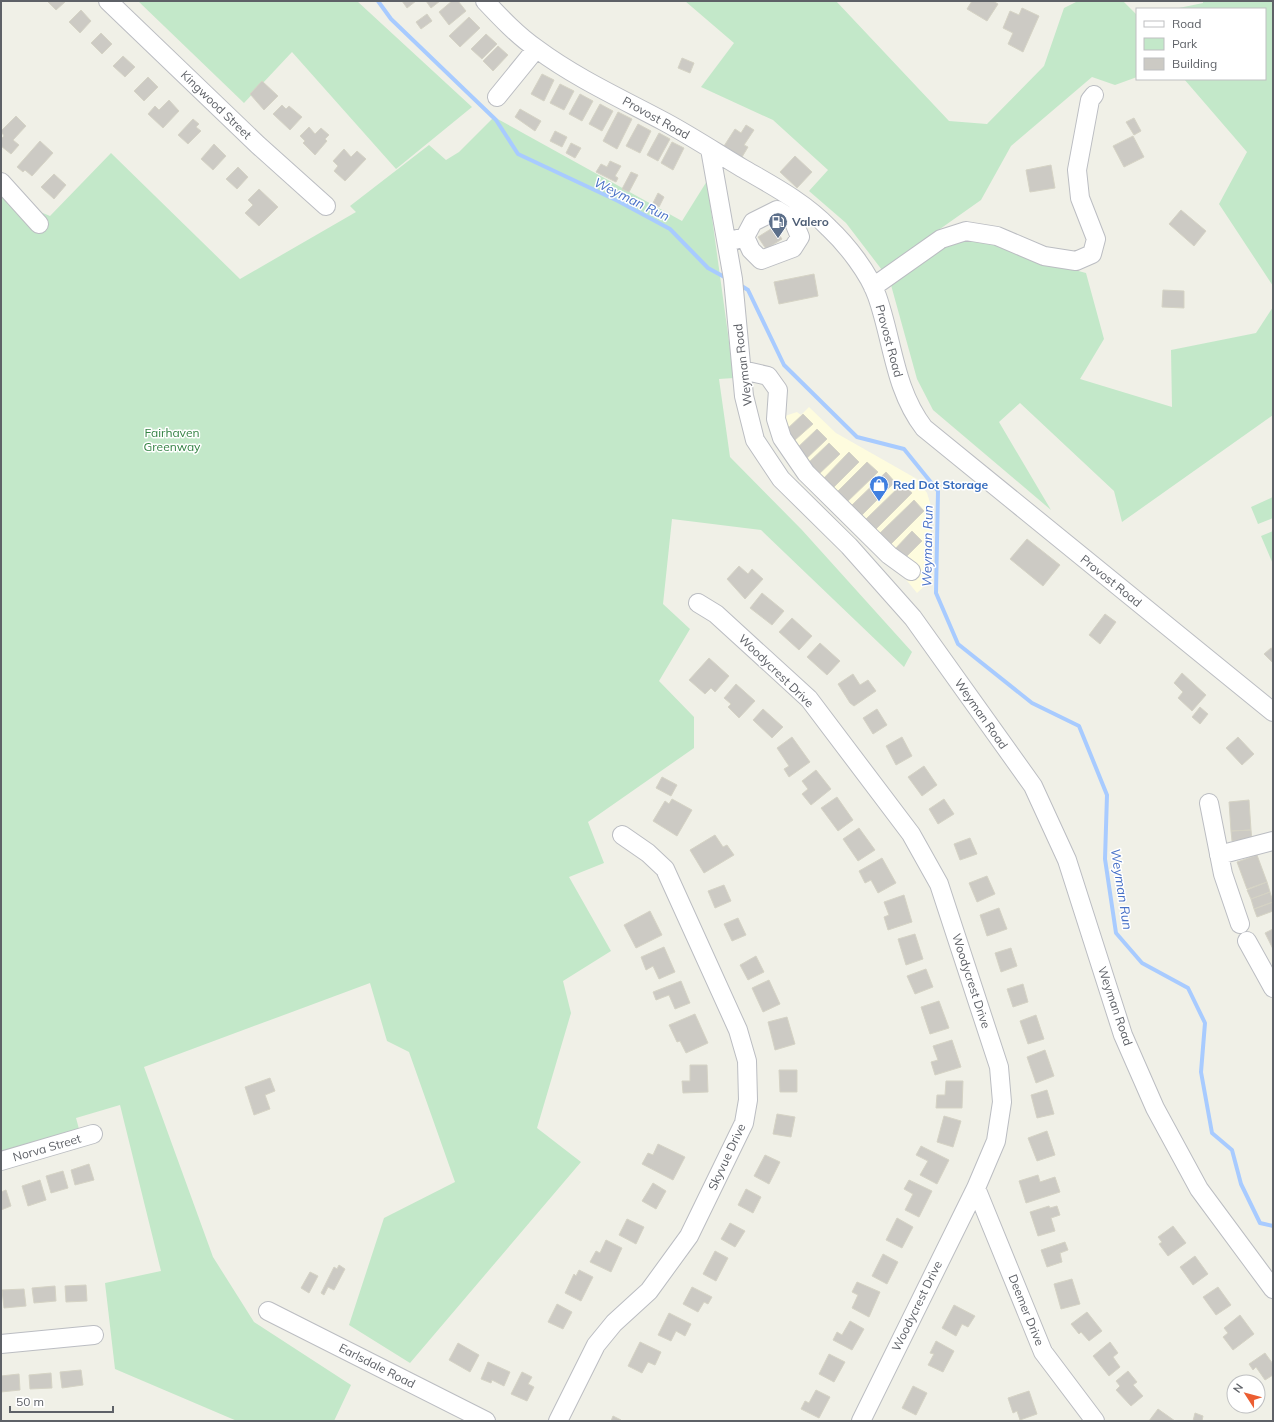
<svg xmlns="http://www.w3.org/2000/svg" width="1274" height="1422" font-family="Mulish,sans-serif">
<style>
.commercial{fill:#fefcde}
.green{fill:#c3e8c9}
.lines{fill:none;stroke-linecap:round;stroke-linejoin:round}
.stream{stroke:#a8cbff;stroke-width:4}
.building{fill:#cccac4;stroke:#d5d3c5}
.minor-casing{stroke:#bbbdc2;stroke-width:20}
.minor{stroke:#fff;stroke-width:18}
.labels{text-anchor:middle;stroke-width:3;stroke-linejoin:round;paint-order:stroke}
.street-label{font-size:12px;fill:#5e6167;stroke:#fff}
.service-label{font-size:12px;font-weight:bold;fill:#4e5e75;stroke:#fff;text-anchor:start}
.park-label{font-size:12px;fill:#338243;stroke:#fff}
.shop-label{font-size:12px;font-weight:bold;fill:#366cbe;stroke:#fff;text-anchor:start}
.water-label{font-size:13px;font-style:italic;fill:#4770c6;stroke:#fff}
</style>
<rect width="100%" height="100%" fill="#f0f0e7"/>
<path class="commercial" d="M809,407L836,433L917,479L927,493L931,506L929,526L931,532L928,583L917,593L889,559L824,497L776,419L797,412L801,415Z"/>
<path class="green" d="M138,1H357L472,107L396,169L292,52L244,103Z
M685,1H836L949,121L987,124L1044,66L1064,8L1078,1H1123L1137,15V77L1115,85L1092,77L1011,146L981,200L882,270L846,223L809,191L828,170L773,120L701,87L734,43Z
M1203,1H1273V286L1219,204L1247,152L1184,79H1265V9H1174L1203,3Z
M494,117L682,221L707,181L734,378L719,379L730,457L802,530L912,652L904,667L761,530L672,519L663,604L690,629L659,681L694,717V748L588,822L604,863L569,877L611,951L563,981L571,1013L537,1128L581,1162L410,1363L349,1325L384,1218L455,1182L409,1052L387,1041L370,983L144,1067L213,1257L254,1322L351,1385L334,1421H237L115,1369L105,1283L161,1271L120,1105L76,1118L79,1129L1,1153V196L50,216L111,153L240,279L356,212L350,206L429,145L446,160L459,152Z
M985,239L1037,260L1086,273L1104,339L1080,379L1172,407L1171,350L1256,333L1273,307V415L1122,522L1114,491L1020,403L999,422L1051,510L933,410L917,379L891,285L951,241Z
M1273,497V518L1258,524L1251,507Z
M1273,531V564L1261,536Z"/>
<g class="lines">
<path class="stream" d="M378,1L391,19L496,120L518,154L618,201L670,229L708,268L728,279
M740,285L748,290L784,365L857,437L904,449L938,491L936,593L958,644L1032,703L1079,726L1107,795L1105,859L1116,933L1142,963L1188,988L1205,1023L1201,1072L1212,1133L1232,1150L1241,1184L1260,1223L1273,1226"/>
</g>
<path class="building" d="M47,1H64L65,2L56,10Z
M402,1H416L407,8Z
M426,1H440L431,8Z
M452,1H458L466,11L449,25L439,12Z
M972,1H993L998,4L987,21L967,9Z
M1022,8L1039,16L1023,52L1008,44L1013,33L1003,28L1010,11L1019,15Z
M81,10L91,21L80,33L69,22Z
M427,14L432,21L421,29L416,22Z
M469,17L480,28L460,47L449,36Z
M101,33L112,44L102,54L91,43Z
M486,34L497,44L482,59L471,49Z
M498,46L508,55L493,71L483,61Z
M123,56L135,67L125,77L113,66Z
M682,58L694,63L690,73L678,68Z
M542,74L554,80L544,101L531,94Z
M148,77L158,87L144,101L134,91Z
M262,81L278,96L264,110L250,94Z
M560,84L574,91L564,110L550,103Z
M580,94L593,101L582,121L569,114Z
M169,100L179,111L163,128L148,114L155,106L159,110Z
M600,104L613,111L602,131L589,124Z
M282,105L286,109L289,106L302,117L290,130L273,114Z
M520,109L541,121L535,131L515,117Z
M618,112L632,119L617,149L603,141Z
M16,116L26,126L13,140L19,145L11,154L1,146V139L4,136L1,131Z
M1134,118L1141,131L1134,135L1126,122Z
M193,119L199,124L196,127L201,131L188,144L178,135Z
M638,124L651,131L640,153L626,146Z
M746,125L754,130L744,145L748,147L742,157L724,146L735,129L741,133Z
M309,127L315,134L321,128L329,135L325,139L327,141L315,155L303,143L305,141L300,136Z
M555,131L567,137L562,147L550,141Z
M659,133L670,139L658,161L647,155Z
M1133,136L1144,157L1124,167L1113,146Z
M40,141L53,153L32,176L25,170L23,172L17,167Z
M672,142L684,148L673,170L661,163Z
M571,143L581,148L575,158L566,153Z
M214,144L226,156L213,170L201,159Z
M344,149L351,157L357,151L366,159L345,181L334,171L338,166L333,161Z
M795,156L812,172L797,188L780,172Z
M610,161L621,166L615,176L618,178L616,182L596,172L601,164L607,167Z
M1051,165L1055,188L1030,192L1026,170Z
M238,167L248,177L237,189L226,179Z
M631,172L638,175L629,192L622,189Z
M54,174L66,185L54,199L41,187Z
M259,189L278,207L259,226L245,213L253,205L248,200Z
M658,193L664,197L659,207L653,203Z
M1181,210L1206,231L1194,246L1169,224Z
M774,227L782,239L766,249L758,237Z
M814,274L818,296L779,304L774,282Z
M1163,290L1184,291V308L1162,307Z
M803,414L813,424L795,440L786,430Z
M817,429L827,439L805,460L795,450Z
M829,443L840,454L817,476L806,465Z
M849,452L859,462L832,489L822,480Z
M867,462L878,472L845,504L835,494Z
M886,472L895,482L861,516L851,506Z
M903,483L912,493L874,531L864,521Z
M914,500L924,511L890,545L879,534Z
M912,531L922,541L904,559L894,550Z
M1027,539L1060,565L1043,586L1010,559Z
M739,566L748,574L752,569L763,579L745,599L727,579Z
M762,593L784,611L772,625L750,608Z
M1105,614L1116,622L1100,644L1089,635Z
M792,618L812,636L799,650L779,632Z
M820,643L840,661L827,675L807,657Z
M1271,648L1273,649V663L1264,654Z
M709,658L729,676L715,692L711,688L705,694L689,680Z
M1182,673L1206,695L1192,711L1178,698L1183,692L1174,683Z
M853,674L860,685L868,680L876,691L854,706L850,703L838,684Z
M736,684L755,701L739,718L728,707L731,704L724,698Z
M1200,707L1208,714L1200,724L1192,717Z
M763,709L783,727L772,738L753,720Z
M877,709L887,725L873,734L863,718Z
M792,737L810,762L789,777L784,769L789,766L777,748Z
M902,737L912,756L896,765L886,746Z
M1238,737L1254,754L1242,765L1226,748Z
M924,766L937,785L922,796L908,777Z
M816,770L831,789L811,805L802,794L808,789L802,781Z
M662,777L677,785L671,796L656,788Z
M837,797L853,820L838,831L821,808Z
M672,799L692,810L677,836L653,821L665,801L669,804Z
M944,799L954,814L938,824L929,809Z
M1249,800L1251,830L1231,831L1229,802Z
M859,828L875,850L858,861L843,839Z
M1251,830L1252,840L1232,841L1231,831Z
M715,835L723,847L727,845L734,855L704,873L690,850Z
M970,838L977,854L960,860L954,844Z
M1257,855L1267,882L1247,889L1237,862Z
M882,858L896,883L878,893L871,880L865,883L859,871Z
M987,876L995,894L977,902L969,883Z
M1267,882L1270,892L1251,899L1247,890Z
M724,885L731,901L715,908L708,891Z
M1270,892L1273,902L1254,909L1251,899Z
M904,895L912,922L888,930L884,917L889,915L884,902Z
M1273,902V911L1257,917L1254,909Z
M999,908L1007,929L987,936L980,915Z
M650,911L662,935L636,948L624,925Z
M738,918L746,935L732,941L724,924Z
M1273,929V949L1265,933Z
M915,934L923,959L906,965L898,939Z
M664,947L675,972L659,979L653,966L646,970L641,957Z
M1011,948L1017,966L1001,972L995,953Z
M756,956L764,972L748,980L740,965Z
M926,969L933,987L915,994L907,976Z
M769,980L780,1004L763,1012L752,988Z
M681,981L690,1003L675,1009L669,995L656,1000L653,992Z
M1023,984L1028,1002L1013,1007L1007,989Z
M939,1001L949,1028L930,1034L921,1007Z
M695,1014L708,1043L686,1053L680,1041L677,1042L669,1025Z
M1036,1015L1044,1039L1028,1044L1020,1021Z
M787,1017L795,1044L775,1050L768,1022Z
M952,1040L961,1067L935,1075L931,1062L938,1060L933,1046Z
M1045,1050L1054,1076L1036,1083L1027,1057Z
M690,1065H707L708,1092L683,1093L682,1081H690Z
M779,1070H797V1092H780Z
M270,1078L275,1091L265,1095L270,1109L254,1115L245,1087Z
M946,1081H963L962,1108H936L937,1095H945Z
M1047,1090L1054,1114L1037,1118L1031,1095Z
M777,1114L795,1117L791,1137L773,1134Z
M944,1116L961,1121L953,1147L937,1142Z
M1047,1131L1055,1155L1037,1161L1028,1138Z
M658,1144L685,1157L673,1180L642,1164L648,1153L653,1155Z
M921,1146L949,1160L937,1184L920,1175L928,1161L916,1155Z
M765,1155L780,1162L769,1184L754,1176Z
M89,1164L94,1180L75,1185L71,1170Z
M63,1171L68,1188L51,1193L46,1176Z
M1038,1175L1040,1182L1055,1177L1060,1192L1026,1203L1019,1181Z
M40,1180L46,1200L28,1206L22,1186Z
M909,1180L932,1191L919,1217L905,1210L913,1194L904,1189Z
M653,1183L666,1191L656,1209L642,1201Z
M746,1189L761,1197L753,1213L738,1205Z
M6,1190L11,1206L1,1210V1192Z
M1049,1206L1050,1208L1057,1206L1060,1215L1051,1218L1055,1231L1038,1236L1030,1212Z
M897,1218L913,1227L902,1248L886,1240Z
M627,1219L644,1227L636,1244L619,1235Z
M730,1223L745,1231L735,1247L721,1239Z
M1173,1226L1186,1243L1168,1256L1159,1244L1162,1242L1158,1237Z
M606,1240L622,1248L611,1272L590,1262L596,1251L600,1253Z
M1065,1242L1068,1250L1060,1253L1062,1262L1047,1267L1041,1250Z
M715,1251L728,1258L716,1281L703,1274Z
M883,1254L898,1262L887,1284L872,1276Z
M1195,1256L1208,1274L1193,1285L1180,1267Z
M339,1265L345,1269L334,1290L328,1287L324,1295L321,1293L334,1267L337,1269Z
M579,1270L593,1277L581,1301L565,1293L574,1274L576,1276Z
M310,1272L318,1276L309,1293L301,1288Z
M1072,1279L1080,1304L1061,1309L1054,1284Z
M857,1282L880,1292L869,1317L852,1308L858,1295L852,1292Z
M86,1285L87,1301L66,1302L65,1286Z
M55,1286L56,1301L34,1303L32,1288Z
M692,1287L712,1297L708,1304L704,1302L698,1312L683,1304Z
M1218,1287L1231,1305L1216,1315L1203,1297Z
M24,1289L26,1306L4,1308L2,1290Z
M557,1304L572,1312L563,1329L548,1322Z
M954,1305L975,1316L968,1327L962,1324L956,1336L942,1328Z
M1087,1312L1102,1331L1089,1341L1081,1332L1079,1334L1071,1324Z
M669,1313L691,1324L685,1336L676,1331L671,1341L658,1335Z
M1240,1315L1254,1334L1233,1350L1223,1337L1228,1333L1224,1328Z
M850,1321L864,1329L852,1350L833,1340L837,1332L842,1335Z
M936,1341L954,1351L943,1372L928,1365L934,1354L930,1353Z
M640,1342L661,1352L655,1365L648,1362L642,1373L628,1366Z
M1110,1342L1118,1353L1113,1357L1120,1367L1109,1376L1093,1356Z
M458,1343L479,1355L470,1372L449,1360Z
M1265,1353L1273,1364V1375L1265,1380L1256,1367L1253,1370L1249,1364Z
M829,1354L845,1362L834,1382L819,1374Z
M488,1362L510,1372L504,1386L492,1380L491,1383L481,1379Z
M81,1370L83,1385L62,1388L60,1372Z
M1128,1371L1137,1382L1133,1385L1143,1396L1131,1406L1116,1390L1120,1386L1116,1381Z
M522,1372L532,1377L528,1384L534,1387L527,1401L511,1394Z
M51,1373L52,1388L30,1389L29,1375Z
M19,1374L20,1390L1,1392V1376Z
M913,1386L927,1393L916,1415L902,1408Z
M816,1390L830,1397L819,1418L801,1409L805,1401L809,1403Z
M1029,1391L1037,1414L1020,1420L1017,1411L1013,1413L1008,1398Z
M1158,1409L1175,1421H1149Z
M1195,1413L1203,1416L1202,1421H1193Z
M613,1416L621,1420L620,1421H611Z"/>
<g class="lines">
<g class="minor-casing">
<path id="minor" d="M108,1L258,145L326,206
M485,1C501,18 518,36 537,49C576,78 622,99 665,122C691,136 717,153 742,168C773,186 804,202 829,228C847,245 869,273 877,296C893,341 894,389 924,428L1273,712
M497,97L536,49
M710,149L733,279L744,396L755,440L781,479L849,546L913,618L1033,786L1067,860L1123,1035L1155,1108L1199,1189L1273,1289
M1,182L39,224
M745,237L753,222L777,210L793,220
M727,242L745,237L751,250L761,260L793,248L800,237L793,220L805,207
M873,287L941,239L966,231L997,236L1044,256L1076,261L1092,254L1096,239L1080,198L1077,170L1090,100L1094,95
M742,370L768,376L778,390L776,419L782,438L806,473L889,555L911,571
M698,603L716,614L809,699L911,834L939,884L999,1067L1002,1102L996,1141L976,1188L861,1421
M1209,803L1223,874L1240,924
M1219,855L1273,841
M1247,941L1273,988
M1,1161L93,1134
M976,1188L1043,1352L1095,1421
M268,1311L486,1421
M1,1344L94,1335
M558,1421L596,1345L614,1323L649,1291L689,1236L744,1123L748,1100L747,1061L738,1030L665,869L648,853L622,835"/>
</g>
<use href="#minor" class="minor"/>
</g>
<defs>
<g id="fuel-pin" transform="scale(1)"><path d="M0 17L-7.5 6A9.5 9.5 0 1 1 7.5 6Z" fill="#5c6f8a" stroke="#fff"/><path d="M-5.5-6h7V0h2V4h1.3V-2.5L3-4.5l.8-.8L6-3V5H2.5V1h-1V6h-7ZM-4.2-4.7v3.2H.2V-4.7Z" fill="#fff"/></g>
<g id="shop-pin" transform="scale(1)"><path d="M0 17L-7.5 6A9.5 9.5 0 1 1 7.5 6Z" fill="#3f7fe0" stroke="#fff"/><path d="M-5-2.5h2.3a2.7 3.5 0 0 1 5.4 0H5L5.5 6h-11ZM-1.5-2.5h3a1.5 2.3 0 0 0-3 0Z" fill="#fff"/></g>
</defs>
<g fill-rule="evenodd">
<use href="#fuel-pin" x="778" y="222"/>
<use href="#shop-pin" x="879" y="485"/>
</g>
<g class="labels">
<g class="street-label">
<text transform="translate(216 105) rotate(44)" y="4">Kingwood Street</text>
<text transform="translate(656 118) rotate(29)" y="4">Provost Road</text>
<text transform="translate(889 341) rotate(75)" y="4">Provost Road</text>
<text transform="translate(743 365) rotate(-97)" y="4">Weyman Road</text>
<text transform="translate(1111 581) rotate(39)" y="4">Provost Road</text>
<text transform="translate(776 671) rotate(44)" y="4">Woodycrest Drive</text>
<text transform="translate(981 714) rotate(55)" y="4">Weyman Road</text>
<text transform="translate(971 981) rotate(72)" y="4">Woodycrest Drive</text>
<text transform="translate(1115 1006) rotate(71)" y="4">Weyman Road</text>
<text transform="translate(47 1148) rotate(-16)" y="4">Norva Street</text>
<text transform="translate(727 1157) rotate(-65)" y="4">Skyvue Drive</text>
<text transform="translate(917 1306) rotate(-64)" y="4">Woodycrest Drive</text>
<text transform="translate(1026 1310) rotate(68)" y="4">Deemer Drive</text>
<text transform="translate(377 1366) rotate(27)" y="4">Earlsdale Road</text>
</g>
<g class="service-label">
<text x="792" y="226">Valero</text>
</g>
<g class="park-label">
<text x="172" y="437">Fairhaven<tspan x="172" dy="14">Greenway</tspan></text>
</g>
<g class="shop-label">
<text x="893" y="489">Red Dot Storage</text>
</g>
<g class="water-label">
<text transform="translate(632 199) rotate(26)" y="5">Weyman Run</text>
<text transform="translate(927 546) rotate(-89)" y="5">Weyman Run</text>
<text transform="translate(1122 889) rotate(81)" y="5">Weyman Run</text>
</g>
</g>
<rect width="1274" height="1422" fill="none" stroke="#5e6167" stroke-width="4"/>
<rect x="1136" y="8" width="130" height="72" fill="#ffffff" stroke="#bfc0c2"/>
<rect x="1144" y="21" width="20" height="6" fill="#ffffff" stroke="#bfc0c2"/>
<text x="1172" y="28" font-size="12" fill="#5e6167">Road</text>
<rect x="1144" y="38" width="20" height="12" fill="#c3e8c9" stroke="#bfc0c2"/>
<text x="1172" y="48" font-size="12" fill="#5e6167">Park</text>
<rect x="1144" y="58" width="20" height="12" fill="#cccac4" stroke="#bfc0c2"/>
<text x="1172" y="68" font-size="12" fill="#5e6167">Building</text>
<g transform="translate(1246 1394) rotate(306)"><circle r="19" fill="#ffffff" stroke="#bfc0c2"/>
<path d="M0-3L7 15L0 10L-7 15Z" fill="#ec5e32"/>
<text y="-6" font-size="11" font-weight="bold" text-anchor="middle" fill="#5e6167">N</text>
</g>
<path d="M10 1406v6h103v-6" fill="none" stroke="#5e6167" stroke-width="2"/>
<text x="16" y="1406" font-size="12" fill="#5e6167" stroke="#ffffff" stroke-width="3" paint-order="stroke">50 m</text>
</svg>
